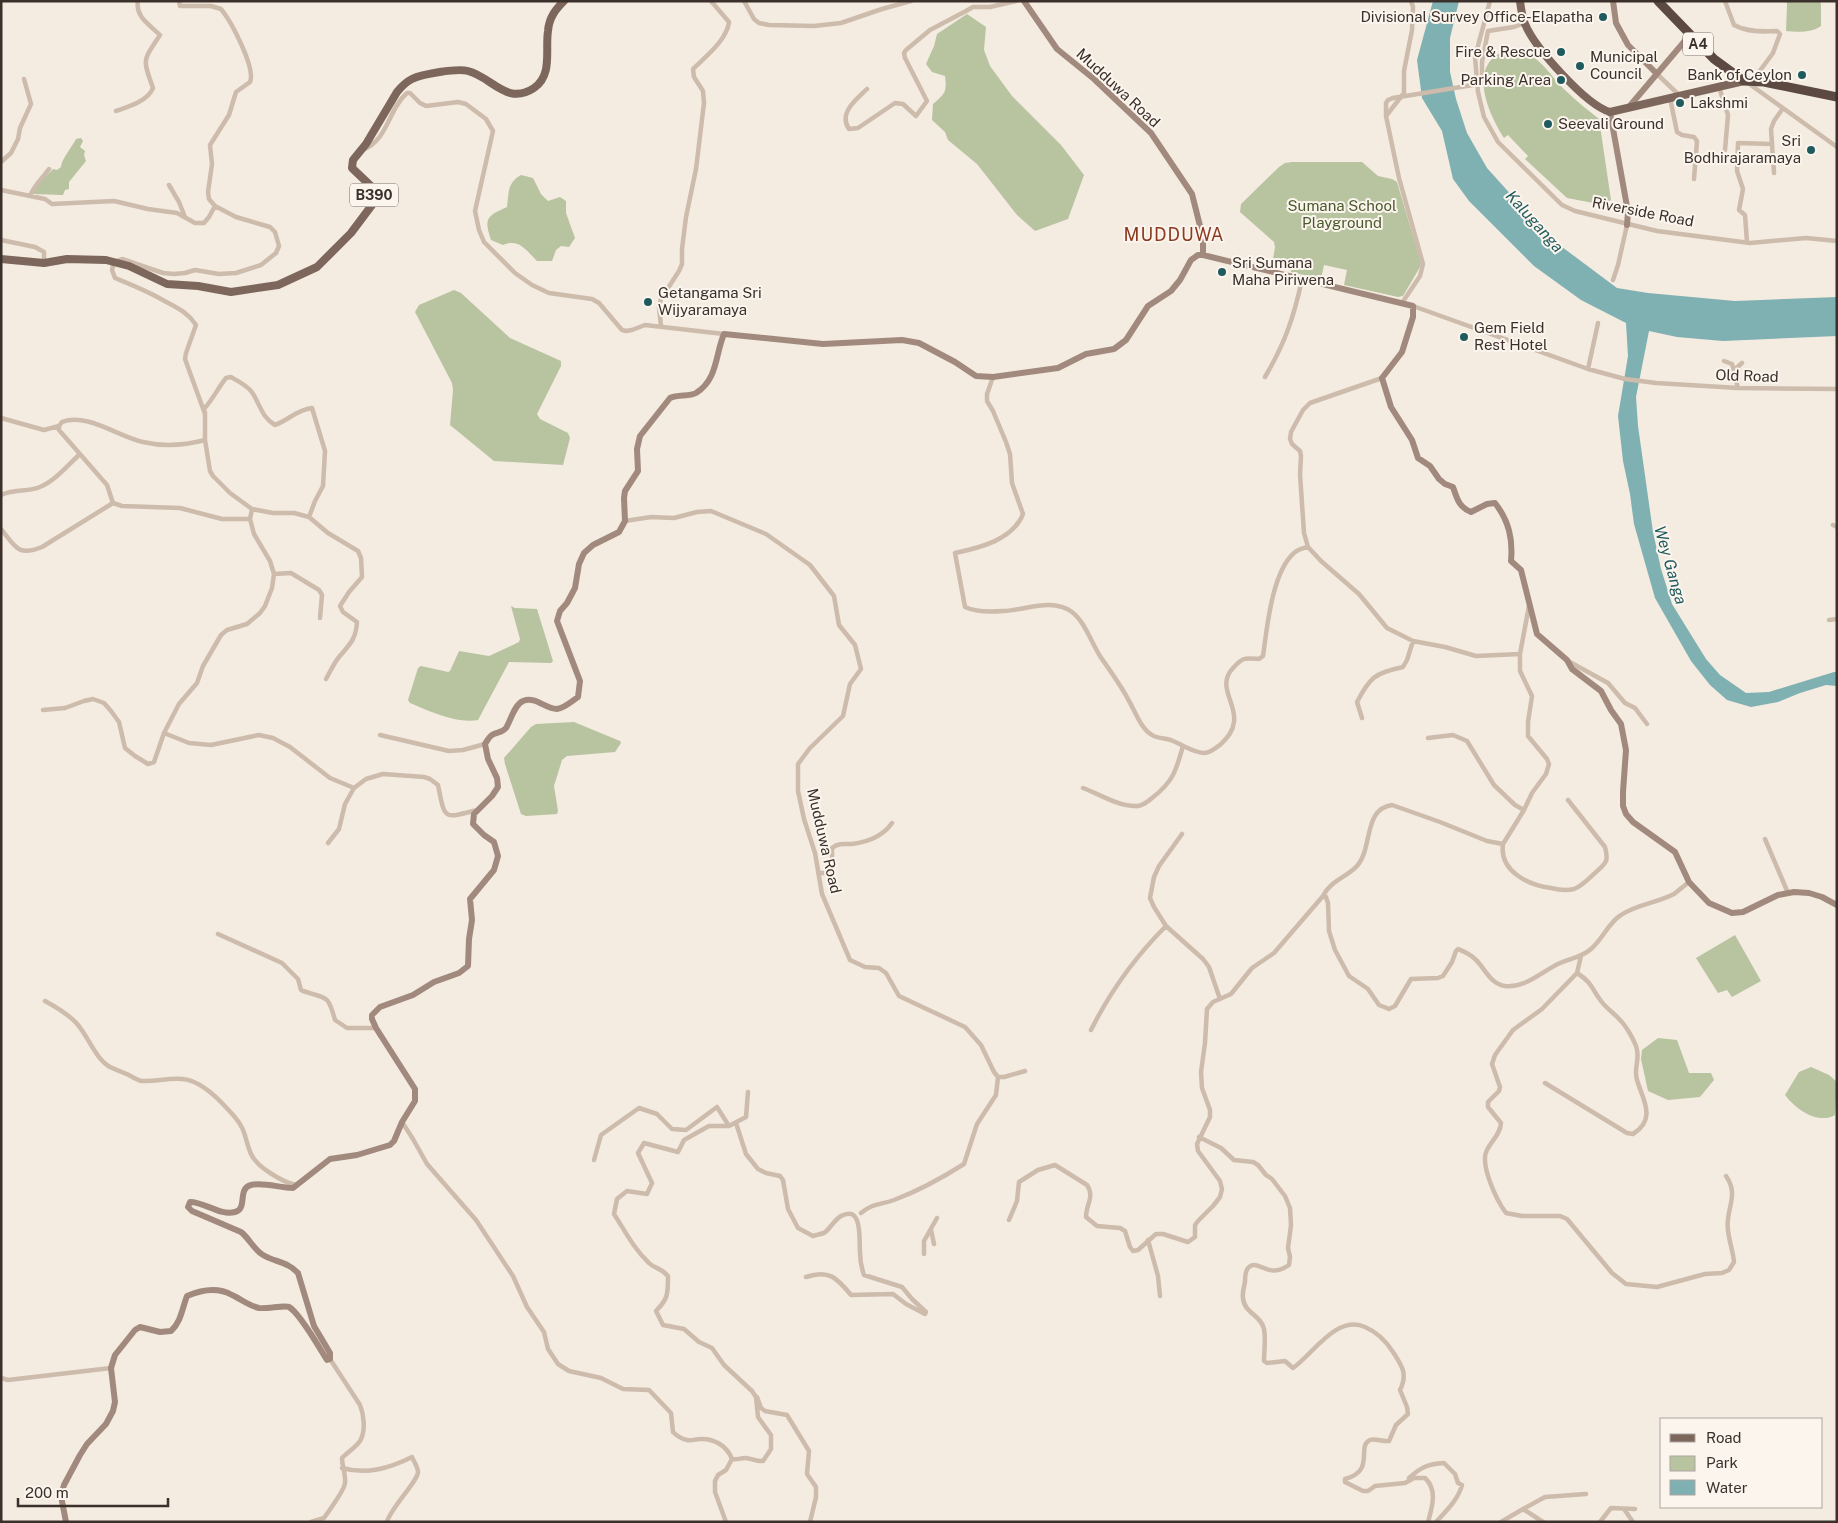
<svg xmlns="http://www.w3.org/2000/svg" width="1838" height="1523" font-family="'Public Sans',sans-serif">
<style>
.green{fill:#b8c4a0}
.water{fill:#7fb0b2}
.lines{fill:none;stroke-linecap:round;stroke-linejoin:round}
.street{stroke:#cdbbac;stroke-width:4.5}
.secondary{stroke:#a18a7d;stroke-width:6}
.primary{stroke:#7d675c;stroke-width:8}
.highway{stroke:#5c4a42;stroke-width:9}
.street-bridge{stroke:#cdbbac;stroke-width:4.5}
.poi-dot{fill:#1f5a5e;stroke:#fbf5ee;stroke-width:2}
.labels{text-anchor:middle;stroke-width:4;stroke-linejoin:round;paint-order:stroke}
.shield{fill:#fbf5ee;stroke:#756b66;stroke-width:1}
.shield-label{font-size:14px;font-weight:bold;fill:#3b302b}
.poi-label{font-size:15px;fill:#3b302b;stroke:#fbf5ee;text-anchor:start}
.street-label{font-size:15px;fill:#3b302b;stroke:#fbf5ee}
.park-label{font-size:15px;fill:#4a5a2e;stroke:#fbf5ee}
.water-label{font-size:16px;font-style:italic;fill:#1f5a5e;stroke:#fbf5ee}
.quarter-label{font-size:18px;letter-spacing:1px;fill:#8c3b22;stroke:#fbf5ee}
</style>
<rect width="100%" height="100%" fill="#f4ebe1"/>
<path class="green" d="M1783,1H1820L1821,4V26C1812,33 1797,32 1786,31L1787,5V3Z
M967,14L986,27L984,50L990,66L1012,96L1061,145L1084,175L1068,219L1035,231L1017,215L977,164L948,140L945,132L932,120L933,104C945,93 947,93 945,76L932,72L926,64L934,46L937,34Z
M1507,50C1536,47 1548,74 1566,91C1576,101 1588,110 1599,119L1611,200L1604,205L1567,198L1525,159L1528,156L1508,135L1504,138C1488,113 1466,64 1507,50Z
M81,138L83,141L80,147L85,151L84,155L86,161L69,182V189L65,190L63,195L32,194C36,184 45,178 53,169L57,170L61,167C61,160 72,147 76,139Z
M1292,162H1362L1378,176L1392,179L1397,182L1421,263L1420,267L1403,296L1398,297L1344,285L1347,270L1324,265L1321,279L1291,272L1292,264L1273,259L1275,247L1274,242L1240,212L1241,204L1279,167L1285,163Z
M521,175L533,178L541,194L548,201L560,197L566,201V213L575,238L569,247L561,246L556,250L552,261H537C526,250 519,238 503,245L491,240C484,219 486,216 507,207C509,192 507,183 521,175Z
M454,290L461,293L510,338L561,361V366L537,414L540,419L568,433L570,438L563,465L494,461L450,425L453,390L452,383L415,312L419,305Z
M511,606L515,608L537,609L553,661L551,663L509,662L478,720C457,724 429,711 410,703L408,700L418,668L421,666L448,672L450,671L459,651L489,656L519,642L520,639Z
M574,722L620,741L621,743L615,752L567,756L562,760L554,786L558,811L557,814L526,816L521,814L505,764L504,758L531,727L536,724Z
M1735,935L1761,981L1732,997L1727,990L1718,993L1696,958Z
M1658,1038L1677,1040L1689,1073H1711L1714,1080L1700,1097L1668,1100L1648,1091L1641,1059L1642,1050Z
M1811,1067L1829,1075L1837,1082L1835,1115C1817,1125 1796,1109 1785,1095L1799,1072Z"/>
<path class="water" d="M1433,1H1459L1450,38V72L1456,99L1467,133L1487,168L1550,238L1617,288L1648,293L1735,301L1837,297V336L1723,341L1677,337L1649,331L1636,397L1638,426L1653,532L1661,569L1672,604L1706,659L1720,675L1746,693L1769,692L1834,672H1837V686L1826,685L1800,693L1778,702L1751,707L1727,700L1710,685L1691,661L1655,598L1634,524L1630,494L1623,461L1618,416L1628,356L1626,323L1581,300L1534,266L1469,201L1453,179L1442,131L1422,98L1417,60Z"/>
<g class="lines">
<path class="street" d="M179,1L180,6H211L221,9C231,21 256,68 250,82L236,92L229,115L210,145L212,164L208,192L209,199L215,206L236,217L270,227L275,232L279,246L276,253L261,265L236,273L219,274L195,270L185,273L174,274L163,273L122,259L114,262L112,270L115,278C132,285 145,290 161,299C175,307 187,311 196,325L186,353L185,359L205,414V440L210,471L213,476L230,493L252,509L273,513H294L309,517L328,533L358,551L361,558L362,577L349,592L340,606L343,612L357,622C356,640 349,645 339,657C334,663 330,672 326,679
M744,1L754,19L759,23L769,25L814,26L841,23L882,9L911,1
M1490,1L1475,57L1478,92L1484,117L1498,142L1562,205L1575,211L1657,231L1750,243L1806,238L1837,241
M1725,1L1734,25C1747,32 1762,32 1777,31L1780,34L1773,53L1759,72L1758,81
M1657,74L1679,95
M1748,83L1837,147
M1479,84L1482,83V62L1488,31L1514,27L1525,23
M1719,87L1728,115L1725,150
M867,89C856,100 838,113 849,129L858,128L895,103L903,104L916,116L927,101L905,58L904,53L906,50L930,30L966,11L973,7H990L1016,1
M1393,98L1388,100L1386,103V116L1399,178L1423,264L1420,276L1402,303
M1670,98L1677,132L1682,135L1694,137L1697,141L1694,179
M116,111C128,107 148,101 153,88C142,58 143,61 160,35C150,25 135,17 138,1
M1386,116L1404,93V71L1412,30L1413,7L1411,1
M362,150C388,141 388,109 407,93H410L420,103L426,106L458,102L466,104L486,119L493,131L475,211L479,230L484,242L515,273L532,285L549,293L592,299L599,303L622,330L626,331L632,330L645,325L724,334
M1,162L11,153L18,139L20,128L31,104L24,79
M1774,173L1771,129L1774,121L1783,108
M169,185L179,202L185,217
M1,190L45,199L52,204L114,201L148,209L177,213L195,223H204L209,217L215,206
M30,196C34,185 42,179 49,169
M1,240L35,247L44,252V263
M1747,242L1745,215L1739,210L1743,189L1737,171L1738,143L1772,144
M1613,280L1618,265L1627,225
M1413,306L1588,369L1625,379L1656,383L1738,388L1837,389
M661,326L659,307L661,299L679,271L682,264V249L686,217L696,169L704,103L703,91L694,77L693,69C705,57 727,40 729,22L711,1
M1724,361L1732,364L1738,388
M1588,369L1598,323
M1734,370L1742,363
M993,377L987,394V401L993,411L1006,442L1010,454L1012,483L1023,514C1013,540 979,548 955,553L965,607C976,612 990,612 1002,611C1023,611 1052,597 1072,612C1085,622 1091,642 1100,656C1110,671 1121,685 1129,701C1135,711 1141,729 1152,735C1158,739 1167,738 1173,741C1183,745 1194,753 1205,753C1212,752 1216,748 1221,744C1228,737 1233,731 1234,722C1237,703 1216,686 1233,668C1243,657 1244,658 1259,659L1263,656C1267,628 1272,572 1294,553C1298,549 1303,548 1308,547
M1265,377C1285,343 1294,317 1302,279
M1382,378L1310,403L1303,410L1291,432L1290,439L1292,444L1300,451L1301,456L1300,474L1304,533L1308,547L1321,561L1359,594L1387,628L1413,641L1445,647L1476,656L1520,654
M205,413L204,409C213,399 218,388 226,378L231,377C238,381 246,385 251,391C260,403 261,417 275,425C289,420 296,410 312,408L325,451L323,486L315,501L309,517
M1,418L44,430L59,426
M1,495C13,489 28,492 40,487C55,481 68,465 80,454
M113,503L107,485L59,430V426L62,422C86,412 119,437 143,442C164,447 186,445 205,440
M625,521L651,517L674,518L697,512L711,511L766,534L810,565L834,596L839,625L855,645L861,669L850,684L843,716L810,748L798,764V791L804,819L815,853L822,894L850,960L865,967L879,968L886,973L899,996L965,1027L981,1045L994,1072L998,1077H1004L1025,1071
M1833,525L1837,527
M1,529C15,546 17,557 42,547L113,503L122,506L180,508L222,519H250
M274,574L291,573L319,590L322,595L320,618
M1829,620L1837,619
M1568,661L1608,683L1625,703L1635,708L1647,724
M43,710L65,708L84,701L93,699L104,703L111,711L119,722L125,748L135,756L148,764L154,762L164,733L179,704L197,683L203,666L221,635L227,630L247,624L260,613L265,606L272,588L274,574L270,561L254,534L250,519L252,509
M1362,718L1357,702C1370,677 1375,673 1403,667L1407,660L1413,641
M164,733L189,743L211,745L259,735L273,738L290,747L330,778L354,788
M380,735L449,751L463,750L485,744
M1428,738L1453,735L1467,741L1494,785L1515,805L1524,810
M1083,788C1099,794 1118,806 1135,806C1141,807 1147,802 1152,798C1173,782 1176,771 1183,746
M1182,834L1159,866L1154,877L1150,898L1154,907L1166,926L1203,959L1209,967L1220,999
M1765,839L1788,893
M328,843L339,829L345,804L354,788L366,779L383,774L424,777L430,779L438,785C445,820 443,819 477,810
M1503,844C1499,871 1528,885 1551,888C1559,890 1566,891 1574,889C1582,886 1588,879 1595,873C1606,863 1609,862 1605,847L1568,800
M818,873H830L832,870V848C838,843 845,844 852,844C868,842 883,836 892,823
M1323,896C1330,881 1347,877 1357,866C1373,848 1363,809 1392,805L1440,822L1487,841L1503,844L1524,810L1532,793L1546,774L1549,764L1547,759L1528,736V722L1532,696L1520,671V654L1529,606
M218,934L282,963L298,979L301,990L303,991C327,999 328,994 335,1020L347,1028H376
M1581,956L1577,973L1542,1009L1513,1030L1495,1055L1492,1064L1500,1087L1499,1091L1488,1102V1107L1501,1123C1500,1135 1492,1140 1487,1150C1479,1164 1497,1201 1506,1213L1522,1216H1560L1567,1219L1612,1273L1626,1284L1657,1287L1705,1274L1722,1273L1729,1270L1734,1262C1733,1251 1729,1241 1728,1230C1725,1209 1740,1196 1726,1176
M45,1001C56,1007 70,1015 78,1025C89,1038 95,1058 110,1067C118,1071 127,1073 134,1078C137,1079 138,1080 141,1081C158,1082 178,1075 194,1082C210,1089 223,1104 234,1116C247,1131 244,1138 251,1154C257,1167 282,1182 296,1185
M1091,1030C1110,992 1136,956 1166,926
M1545,1083L1627,1133L1633,1134C1657,1119 1643,1100 1637,1080C1633,1068 1641,1059 1636,1046C1633,1038 1626,1026 1620,1020C1614,1013 1606,1008 1601,1001C1591,988 1593,983 1577,973
M402,1122L413,1139L427,1164L476,1220L513,1276L527,1307L544,1332L548,1349L558,1364L569,1371L601,1378L623,1389L649,1390L671,1413L673,1432C677,1436 682,1439 687,1440C691,1441 696,1439 700,1439C714,1438 727,1446 732,1459L726,1470L718,1475L715,1481V1492L726,1522
M736,1123L746,1154L758,1169L766,1173L780,1176L783,1180L788,1209L798,1228L813,1236C816,1235 821,1234 824,1233C830,1229 834,1220 841,1216C863,1204 859,1241 860,1252C860,1260 861,1267 864,1275L902,1287L912,1299L926,1312L925,1314L906,1304L893,1294L851,1295C837,1278 829,1269 806,1277
M1199,1137L1221,1148L1234,1160L1253,1162L1258,1165L1266,1175L1272,1179L1285,1196L1290,1208L1291,1225L1288,1248L1290,1257L1289,1265C1268,1280 1260,1259 1249,1267C1245,1270 1245,1277 1245,1282C1244,1287 1242,1293 1243,1298C1244,1313 1261,1315 1264,1329C1266,1339 1264,1351 1264,1361L1267,1363L1285,1361L1293,1368C1313,1354 1337,1314 1365,1327C1377,1332 1386,1341 1393,1352C1402,1366 1408,1374 1400,1390L1407,1407L1408,1414L1396,1425L1389,1441C1383,1442 1375,1438 1370,1440C1356,1446 1376,1471 1345,1479V1482L1363,1491H1368L1375,1486L1405,1483L1414,1478H1425C1438,1490 1432,1507 1428,1522
M594,1160L601,1135L639,1108L657,1114L672,1129L686,1130L717,1107L729,1126
M861,1213C873,1203 880,1205 894,1200C918,1191 942,1178 964,1164L977,1124L996,1095L998,1077
M1009,1220L1017,1201L1019,1182L1038,1170L1055,1165L1087,1185C1095,1197 1086,1204 1086,1217L1097,1226L1120,1228L1125,1231L1130,1247L1133,1251L1138,1250L1156,1234H1163L1188,1242L1195,1237V1225L1198,1221L1213,1206L1220,1197L1222,1189L1220,1181L1198,1151L1197,1144L1210,1117V1110L1202,1088L1201,1072L1205,1043L1207,1009L1213,1002L1231,994L1252,968L1274,953L1323,896L1326,897L1328,903L1329,931L1335,950L1349,976L1368,989L1379,1005L1389,1009L1395,1006L1411,979L1438,978L1443,976L1452,962L1456,951L1458,949C1465,952 1470,954 1475,959C1485,968 1490,984 1505,986C1527,988 1542,971 1560,963C1572,958 1582,957 1591,949C1603,939 1608,923 1621,915C1637,904 1657,903 1674,894C1679,890 1684,886 1689,882
M931,1230L934,1244
M1148,1240L1158,1276L1160,1296
M924,1254V1241L937,1218
M1,1378L8,1380L111,1368
M757,1397L761,1408L765,1411L787,1415L809,1451L807,1474L816,1487V1497L810,1522
M732,1459C737,1460 741,1458 745,1458C752,1458 756,1462 763,1461L771,1449V1435L758,1417L756,1397L752,1391L724,1365L712,1348L699,1342L684,1329L663,1325L656,1311C668,1299 668,1294 668,1276C660,1267 655,1269 649,1263C634,1249 625,1231 614,1214L617,1199L627,1191L647,1194L652,1183L638,1153L644,1143L678,1152L684,1140L709,1126H729L746,1117L748,1092
M342,1468C367,1475 390,1468 412,1457C414,1462 418,1467 418,1472C418,1481 390,1509 387,1522
M1409,1478C1421,1467 1428,1464 1444,1463L1455,1474L1458,1483L1462,1485C1458,1500 1446,1511 1436,1522
M1624,1509L1633,1522
M311,1522L324,1518C329,1511 345,1489 345,1483C346,1475 342,1466 342,1458C347,1453 356,1447 360,1441C366,1431 364,1415 360,1405L330,1359
M1501,1522L1523,1509
M1543,1522L1523,1509L1545,1497L1586,1494
M1600,1522L1611,1508L1635,1509"/>
<path class="secondary" d="M1024,1L1057,49L1094,79L1151,133L1192,194L1203,238V255
M1613,1L1616,23L1628,45L1657,74
M1628,108L1689,36
M1610,112L1628,212L1627,225
M66,1522L61,1496L64,1485L80,1455L87,1444L106,1424L113,1411L115,1402L111,1368L115,1355L135,1330L140,1327L160,1332L171,1331C181,1322 182,1309 187,1296C201,1290 218,1287 232,1295C241,1299 249,1306 259,1308C267,1309 285,1305 289,1307C300,1313 320,1349 327,1360L330,1359V1353L314,1326L298,1273C288,1262 275,1262 263,1255C254,1250 249,1238 241,1232L192,1211L188,1207L190,1202C205,1202 220,1216 235,1212C248,1209 237,1188 251,1185C264,1182 280,1188 293,1188L330,1159L357,1155L390,1145L394,1141L402,1122L415,1101V1089L376,1028L372,1019V1015L380,1007L413,995L434,982L459,973L468,966L469,939L472,920L470,899L494,870L498,856L494,842L484,835L473,824L474,814L492,796L498,787L497,778L488,759L485,744C487,741 489,737 492,735C497,732 502,733 506,728C511,720 514,705 523,701C536,696 545,709 557,709C565,708 572,701 578,697L580,681L557,621L560,611L567,603L575,588L579,564L584,553L593,545L619,532L625,521L624,498L625,491L638,471L637,449L640,436L670,398C678,394 689,397 696,393C718,379 715,355 724,334L823,344L902,340L919,343L955,362L976,376L993,377L1058,368L1086,354L1114,349L1126,340L1148,306L1171,291L1180,280L1191,260L1198,255H1203L1413,306V317L1402,352L1382,378L1391,407L1412,440L1418,458L1430,466L1439,479L1445,484L1453,487C1457,499 1459,507 1471,512L1487,504L1495,503C1509,521 1513,539 1511,561L1521,570L1537,634L1567,660L1572,669L1601,691L1611,710L1621,724L1626,750L1623,792V806L1626,814L1633,822L1675,852L1689,882L1709,903L1732,913L1743,912L1778,895L1794,892L1809,893L1822,897L1837,905"/>
<path class="primary" d="M1520,1C1521,9 1522,17 1525,24C1535,48 1586,105 1610,112L1744,81
M1,259L44,263L67,259L106,260L129,266L167,284L198,286L231,292L278,285L317,267L351,233L372,205L374,194L373,188L352,168L353,160L366,144L397,92C401,87 406,82 412,79C422,74 457,68 468,71C492,77 507,106 534,88C553,75 545,50 548,31C549,18 555,10 564,1"/>
<path class="highway" d="M1658,1L1714,59L1744,81L1764,82L1837,97"/>
<path class="street-bridge" d="M1393,98L1479,84"/>
</g>
<g class="poi-dot">
<circle cx="1603" cy="17" r="5"/>
<circle cx="1561" cy="52" r="5"/>
<circle cx="1580" cy="66" r="5"/>
<circle cx="1802" cy="75" r="5"/>
<circle cx="1561" cy="80" r="5"/>
<circle cx="1680" cy="103" r="5"/>
<circle cx="1548" cy="124" r="5"/>
<circle cx="1811" cy="150" r="5"/>
<circle cx="1222" cy="272" r="5"/>
<circle cx="648" cy="302" r="5"/>
<circle cx="1464" cy="337" r="5"/>
</g>
<g class="labels">
<g class="shield">
<rect x="1683" y="32.5" width="30" height="23" rx="4"/>
<rect x="350" y="183.5" width="48" height="23" rx="4"/>
</g>
<g class="shield-label">
<text x="1698" y="49">A4</text>
<text x="374" y="200">B390</text>
</g>
<g class="poi-label">
<text x="1593" y="22" text-anchor="end">Divisional Survey Office-Elapatha</text>
<text x="1551" y="57" text-anchor="end">Fire &amp; Rescue</text>
<text x="1590" y="62">Municipal<tspan x="1590" dy="17">Council</tspan></text>
<text x="1792" y="80" text-anchor="end">Bank of Ceylon</text>
<text x="1551" y="85" text-anchor="end">Parking Area</text>
<text x="1690" y="108">Lakshmi</text>
<text x="1558" y="129">Seevali Ground</text>
<text x="1801" y="146" text-anchor="end">Sri<tspan x="1801" dy="17">Bodhirajaramaya</tspan></text>
<text x="1232" y="268">Sri Sumana<tspan x="1232" dy="17">Maha Piriwena</tspan></text>
<text x="658" y="298">Getangama Sri<tspan x="658" dy="17">Wijyaramaya</tspan></text>
<text x="1474" y="333">Gem Field<tspan x="1474" dy="17">Rest Hotel</tspan></text>
</g>
<g class="street-label">
<text transform="translate(1118 88) rotate(43)" y="5">Mudduwa Road</text>
<text transform="translate(1643 212) rotate(11)" y="5">Riverside Road</text>
<text transform="translate(1747 376) rotate(2)" y="5">Old Road</text>
<text transform="translate(824 841) rotate(77)" y="5">Mudduwa Road</text>
</g>
<g class="park-label">
<text x="1342" y="211">Sumana School<tspan x="1342" dy="17">Playground</tspan></text>
</g>
<g class="water-label">
<text transform="translate(1535 221) rotate(48)" y="6">Kaluganga</text>
<text transform="translate(1671 565) rotate(74)" y="6">Wey Ganga</text>
</g>
<g class="quarter-label">
<text x="1174" y="241">MUDDUWA</text>
</g>
</g>
<rect width="1838" height="1523" fill="none" stroke="#3b302b" stroke-width="5"/>
<rect x="1660" y="1418" width="162" height="90" fill="#fbf5ee" stroke="#aea6a0"/>
<rect x="1670" y="1434" width="25" height="8" fill="#7d675c" stroke="#aea6a0"/>
<text x="1706" y="1443" font-size="15" fill="#3b302b">Road</text>
<rect x="1670" y="1456" width="25" height="15" fill="#b8c4a0" stroke="#aea6a0"/>
<text x="1706" y="1468" font-size="15" fill="#3b302b">Park</text>
<rect x="1670" y="1480" width="25" height="15" fill="#7fb0b2" stroke="#aea6a0"/>
<text x="1706" y="1493" font-size="15" fill="#3b302b">Water</text>
<path d="M18 1498v8h150v-8" fill="none" stroke="#3b302b" stroke-width="2.5"/>
<text x="25" y="1498" font-size="15" fill="#3b302b" stroke="#fbf5ee" stroke-width="4" paint-order="stroke">200 m</text>
</svg>
